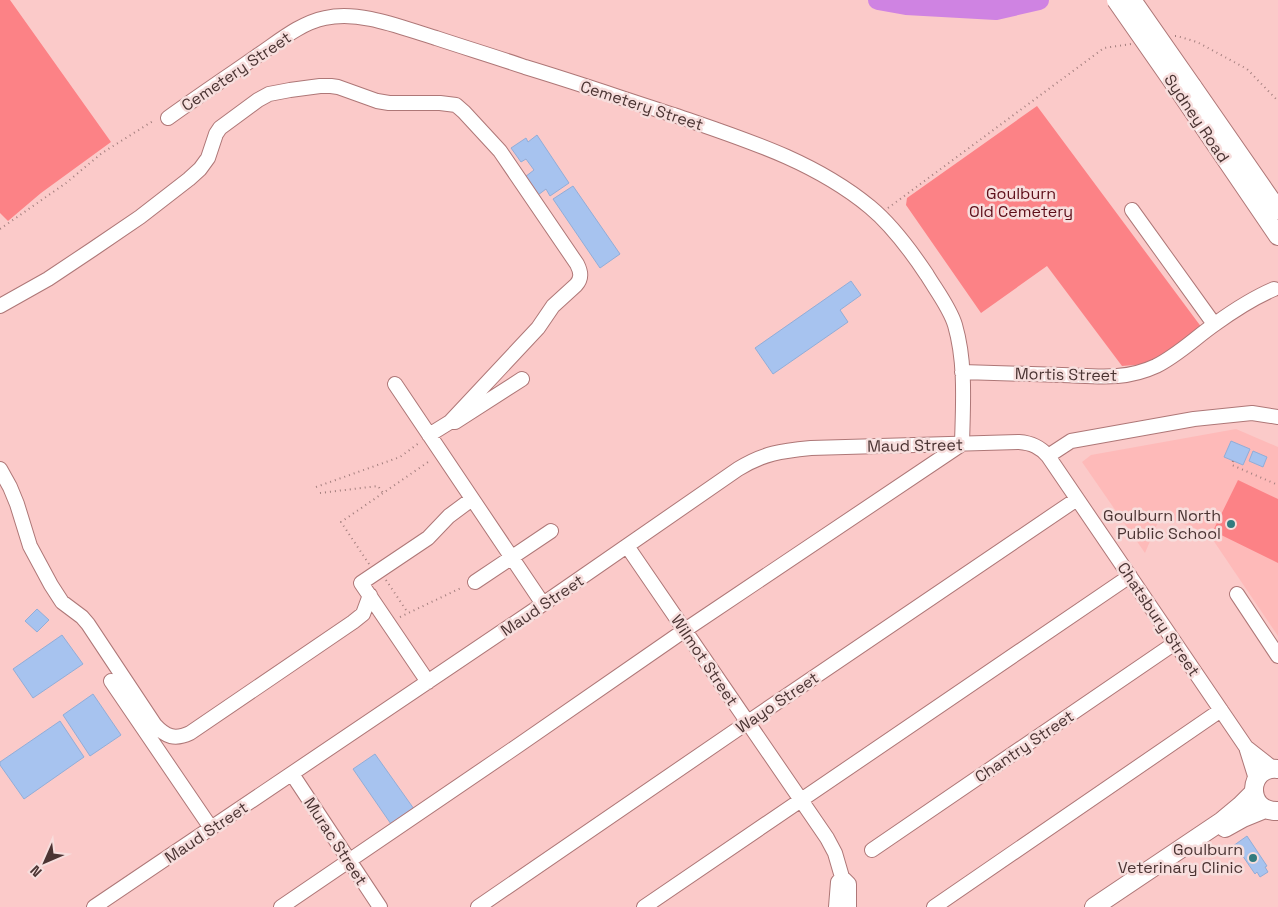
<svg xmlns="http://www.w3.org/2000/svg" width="1278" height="907" font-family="'Space Grotesk',sans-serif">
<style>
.built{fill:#febab9}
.green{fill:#fc8286}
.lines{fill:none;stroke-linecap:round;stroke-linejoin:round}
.river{stroke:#cf83e2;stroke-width:20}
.building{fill:#a7c3ef;stroke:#91add8}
.minor-casing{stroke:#ae7777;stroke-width:16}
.major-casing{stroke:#ae7777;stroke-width:20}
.path{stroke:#a27e7d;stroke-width:2;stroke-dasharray:1 4;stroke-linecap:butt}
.minor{stroke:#fff;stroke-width:14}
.major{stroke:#fff;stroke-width:18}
.major-bridge-casing{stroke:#ae7777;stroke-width:20;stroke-linecap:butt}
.major-bridge{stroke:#fff;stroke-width:18}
.poi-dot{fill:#327b7f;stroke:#f7dedd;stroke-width:2}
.labels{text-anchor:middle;stroke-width:5;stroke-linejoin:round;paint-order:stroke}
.street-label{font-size:16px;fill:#4b3433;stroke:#f7dedd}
.park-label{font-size:16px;fill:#5d0e19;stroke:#f7dedd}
.poi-label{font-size:16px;fill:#4b3433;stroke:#f7dedd;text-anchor:end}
</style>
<rect width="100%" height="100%" fill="#fbcac9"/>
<path class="built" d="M1236,429L1278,447V636L1209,534L1161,515L1145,553L1082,462L1091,455Z"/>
<path class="green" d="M0,0H10L111,142L41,193L8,221L0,213Z
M1037,106L1202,328L1147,364L1122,366L1047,266L981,313L906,205L907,198Z
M1238,480L1278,499V563L1213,531Z"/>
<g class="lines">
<path class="river" d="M878,0L906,5L996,10L1039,0"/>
</g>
<path class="building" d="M537,135L569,183L550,196L546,189L534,198L521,180L534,170L526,159L521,162L511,148L526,138L528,142Z
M573,186L620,254L600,268L553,199Z
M851,281L861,295L840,310L848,322L773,374L755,348Z
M1231,441L1250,449L1243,465L1224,457Z
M1253,451L1267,457L1263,467L1249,461Z
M37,609L49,620L37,632L25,621Z
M62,635L83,664L33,698L13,669Z
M93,694L121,735L90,756L63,715Z
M60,721L84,757L24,799L0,765V762Z
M375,754L414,809L391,824L353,769Z
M1247,836L1267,866L1265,867L1268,872L1260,877L1257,872L1255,874L1238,849L1236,850L1233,846Z"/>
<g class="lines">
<g class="minor-casing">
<path id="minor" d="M168,118C197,97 227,77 257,56C278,42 300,23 325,18C361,10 402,28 436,38C466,48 496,57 525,67C575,82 624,99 674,115C743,139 813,160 870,207C893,226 911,251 927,275C936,290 950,308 955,325C966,363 963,404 962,444L685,630L516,747L281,907
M1132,210L1214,324
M0,306L48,279L93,249L140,217L189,179L200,169L208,158L216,134L220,128L258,100L269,94L290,90L320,86H331L338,87L377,101L389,103H440L456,105L464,112L500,151L577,264C581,272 582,278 576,285L553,306L538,328L450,422
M962,372C996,373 1029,374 1062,375C1095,376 1124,381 1156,366C1178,355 1195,338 1215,324C1233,311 1253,298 1274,289
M395,384L543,604
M429,435L450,422H455L522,379
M1048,456L1071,441L1194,419L1252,413L1278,417
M0,469L10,487L17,504L30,546L51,585L62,602L82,617L88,624L155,725C166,737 175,740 190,733L353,622L363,614L370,595
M627,546L827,838L835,853L842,877L849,884V907
M475,582L551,531
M1237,594L1278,656
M111,681L211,828
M428,682L361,583L428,538L449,516L472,499
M1246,747L1274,769
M292,774L380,907
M872,850L1175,643
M94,907L543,604L738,469C764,453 781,451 811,448L1019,442C1032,443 1040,447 1048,456L1246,747L1256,779
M478,907L748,722L1077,499
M644,907L1130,576
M836,907L838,882L842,877
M934,907L1221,710"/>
</g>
<g class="major-casing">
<path id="major" d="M1192,86L1278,210
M1178,89L1278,236
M1278,769C1248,765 1244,812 1278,811
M1225,828L1243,818L1265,809
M1094,907L1222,821L1240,806L1253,793"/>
</g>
<path class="path" d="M1175,36H1177L1197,42L1247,69L1278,101
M888,208L1104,48L1131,44
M0,229L66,183L102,153L153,121
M1233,461L1232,465L1278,485
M316,487L400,457L419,443
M320,493L378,486L383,493
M369,564L341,522L431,460
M386,580L408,613
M400,617L463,587"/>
<use href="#minor" class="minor"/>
<use href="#major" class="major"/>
<g class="major-bridge-casing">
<path id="major-bridge" d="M1116,0L1178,89
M1132,0L1192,86"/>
</g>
<use href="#major-bridge" class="major-bridge"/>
</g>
<g class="poi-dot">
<circle cx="1231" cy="524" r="5"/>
<circle cx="1253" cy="858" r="5"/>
</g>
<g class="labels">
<g class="street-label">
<text transform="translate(236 71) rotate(-34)" y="6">Cemetery Street</text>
<text transform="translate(642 105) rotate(18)" y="6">Cemetery Street</text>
<text transform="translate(1197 118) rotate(56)" y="6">Sydney Road</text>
<text transform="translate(1066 374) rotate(1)" y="6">Mortis Street</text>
<text transform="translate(915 445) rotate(-1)" y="6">Maud Street</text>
<text transform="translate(542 605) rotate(-34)" y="6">Maud Street</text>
<text transform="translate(1159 619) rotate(56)" y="6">Chatsbury Street</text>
<text transform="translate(705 660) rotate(56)" y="6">Wilmot Street</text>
<text transform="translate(777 702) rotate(-34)" y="6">Wayo Street</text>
<text transform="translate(1024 746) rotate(-34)" y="6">Chantry Street</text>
<text transform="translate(206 832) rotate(-34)" y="6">Maud Street</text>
<text transform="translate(336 841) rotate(57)" y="6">Murac Street</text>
</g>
<g class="park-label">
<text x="1021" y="199">Goulburn<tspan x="1021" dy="18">Old Cemetery</tspan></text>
</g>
<g class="poi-label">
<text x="1221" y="521">Goulburn North<tspan x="1221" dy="18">Public School</tspan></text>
<text x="1243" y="855">Goulburn<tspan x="1243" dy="18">Veterinary Clinic</tspan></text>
</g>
</g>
<g transform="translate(45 862) rotate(225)" stroke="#f7dedd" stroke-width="4" paint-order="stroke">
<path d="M0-4L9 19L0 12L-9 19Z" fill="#4b3433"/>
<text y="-8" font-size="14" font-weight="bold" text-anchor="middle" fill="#4b3433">N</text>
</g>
</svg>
